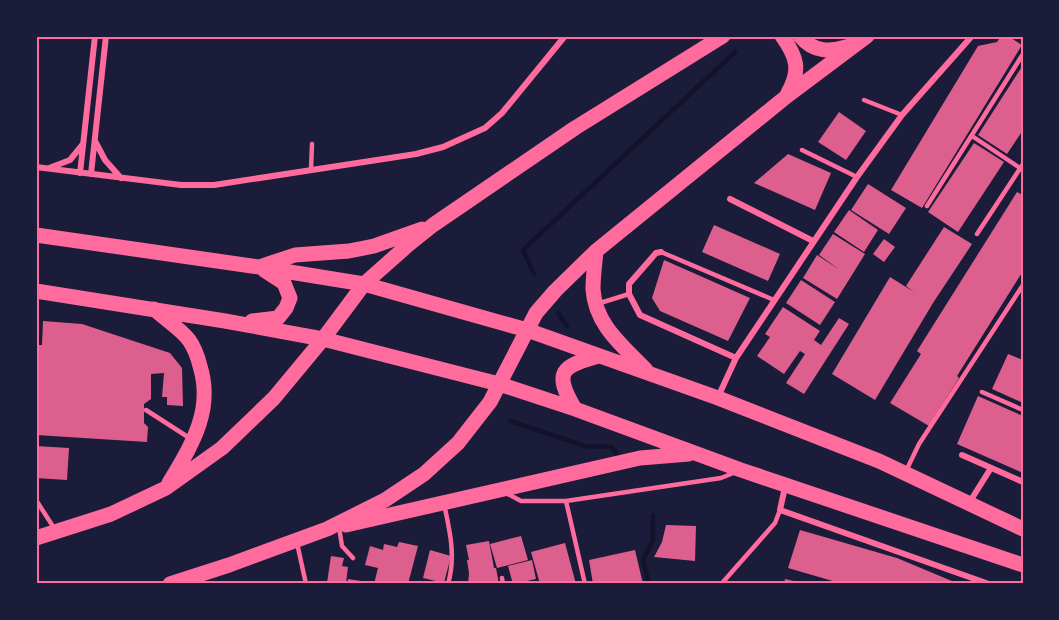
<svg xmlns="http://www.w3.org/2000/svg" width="1059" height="620" font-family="'Archivo Narrow',sans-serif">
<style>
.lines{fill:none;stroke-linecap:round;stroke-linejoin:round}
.stream{stroke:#12122b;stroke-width:4.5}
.building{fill:#dd5f8e}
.service{stroke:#ff6b9d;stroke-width:4.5}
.minor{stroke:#ff6b9d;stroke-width:6}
.trunk{stroke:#ff6b9d;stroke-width:15}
.neatline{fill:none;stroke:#ff6b9d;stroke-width:2}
</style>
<rect width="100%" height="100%" fill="#1b1b3a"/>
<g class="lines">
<path class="stream" d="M534,274L523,250L735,52
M558,313L567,326
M510,421L585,446L612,447L618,456
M649,584L643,560L653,540V515"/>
</g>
<path class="building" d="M1001,36H1008L1022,45L922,208L891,190L978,46L997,42Z
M1023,65V130L1007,154L978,135Z
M839,112L866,131L846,160L818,142Z
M974,143L1004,162L958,232L928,212Z
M788,154L831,173L815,210L754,183Z
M868,184L906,208L889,234L851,210Z
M1017,192L1023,195V271L957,376L959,378L929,426L890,403L921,354L917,351Z
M849,210L878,230L864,252L834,232Z
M714,225L780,254L768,281L702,252Z
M944,227L972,244L933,303L875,400L832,374L890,277L914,292L906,286Z
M833,234L865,254L837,299L803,278L817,255L840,270L819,255Z
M884,239L895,247L884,262L873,254Z
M664,260L750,298L728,341L660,311L652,298Z
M801,280L835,302L820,325L786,303Z
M783,307L820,331L814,340L821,345L839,318L849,324L804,394L786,383L805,354L800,351L784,374L757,356L770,337L765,334Z
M43,321L82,324L170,353L182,368L183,406L167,405V397H162L164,373L151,374V399L144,404V423L148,427L147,442L36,435L38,345H42Z
M1008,354L1023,360V403L992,389Z
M978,396L1023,416V473L957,444Z
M36,446L69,448L67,480L36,478Z
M666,525L696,526L695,561L654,557L662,542Z
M800,530L897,558L959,584H843L788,568Z
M521,536L528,560L497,568L490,544Z
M489,541L494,568H496L499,584H468L469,573L467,560H469L466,545Z
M399,542L418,546L408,584H374L378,568L365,565L370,546L383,550L384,544L397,547Z
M565,543L576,584H540L531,552Z
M430,550L451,556L444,583L423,578Z
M635,550L643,584H593L589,560Z
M331,556L344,558L342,566L348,567L346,583H327Z
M532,560L536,579L513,584L508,566Z
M348,579L361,581L360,584H347Z
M785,579L802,583V584H784Z"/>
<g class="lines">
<path class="service" d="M864,100L902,115
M972,136L1020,168
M802,150L857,177
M311,170L312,144
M927,206L1023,54
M977,234L1023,164
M661,252L774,300
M597,304L629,294
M982,392L1023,410
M146,410L191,439
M906,471L919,444L1023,285
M506,493L521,501H566L721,478L736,472
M36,500L54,528
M566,501L585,584
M444,504C450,531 456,557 448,584
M339,527L342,546L353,558
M297,543L306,584
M502,578L503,584
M723,582L775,523L780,510"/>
<path class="minor" d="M95,141L105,160L121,178
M36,167L181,185H214L416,154L443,147L485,128L502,113L565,36
M49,168L70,160L83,144
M80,173L95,36
M91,174L106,36
M730,199L813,241
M661,252L656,253L629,284V294L640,315L736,358
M718,397L736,358L857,177L902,115L972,36
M962,455L1023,482
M785,487L780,510L989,584
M969,503L991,468"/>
<path class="trunk" d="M782,36C797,57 801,70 788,93
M800,36C814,53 830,52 850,46
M36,235L259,267L364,284L527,330L718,398L879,461L1023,529
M596,251C595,263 593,276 593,289C595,325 623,346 646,370
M262,266L295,255L349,251L374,246L422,229
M36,291L225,321L323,339L499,384L575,409L741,470L1023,565
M154,309C165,319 181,329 189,340C194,347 198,358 200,366C214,411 191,446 169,483
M252,321L278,318L286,308L290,298L284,283L264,270
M575,409C553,372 561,366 599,356
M346,525L640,458L689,454
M36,538L111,514L166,488L222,448L274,398L323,339L364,284L408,245L433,225L575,128L723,36
M170,584L229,565L327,529L385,500L424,474L458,443L490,402L536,313L555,291L596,251L787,96L867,36"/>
</g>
<rect width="1059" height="620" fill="none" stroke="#1b1b3a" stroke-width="75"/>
<rect x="38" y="38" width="984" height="544" class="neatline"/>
</svg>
